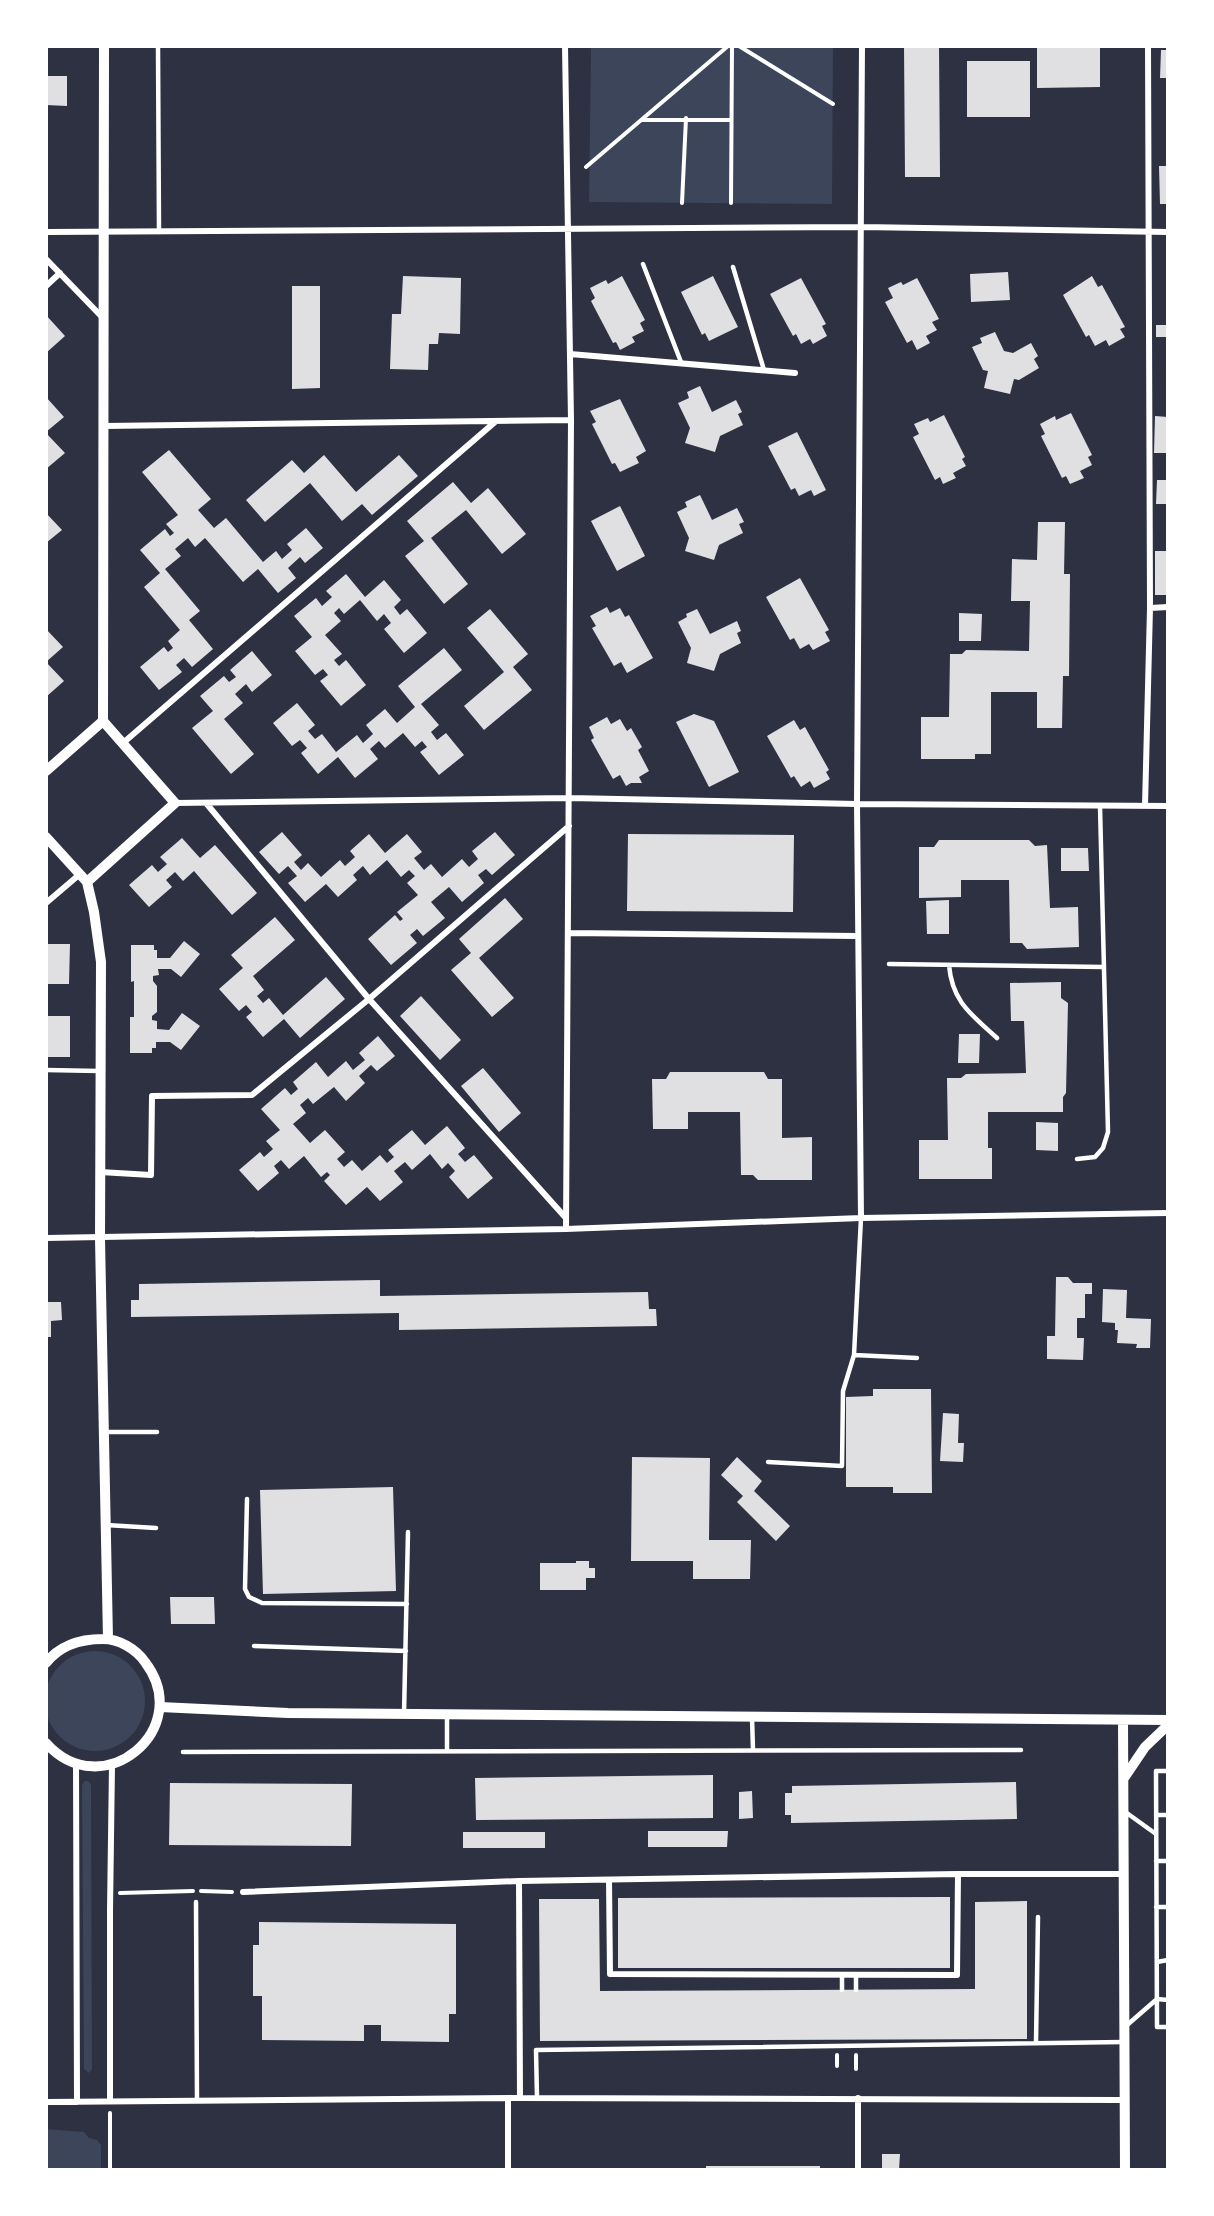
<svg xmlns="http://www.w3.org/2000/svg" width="1214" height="2216" font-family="Mulish,sans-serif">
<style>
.green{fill:#3c4559}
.building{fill:#e0e0e3}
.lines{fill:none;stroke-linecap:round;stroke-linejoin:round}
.path{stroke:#fff;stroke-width:4}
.service{stroke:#fff;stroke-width:4.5}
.minor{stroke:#fff;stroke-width:6}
.tertiary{stroke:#fff;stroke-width:10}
</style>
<rect width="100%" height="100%" fill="#2d3142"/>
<path class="green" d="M591,47H833L832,204L589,202Z
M45 1701a50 50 0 1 1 100 0a50 50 0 1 1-100 0Z
M84,1781H88L91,1784L92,2069L89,2073L84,2069L82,1786Z
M46,2129L84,2132L89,2138L97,2140L101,2145V2169H47Z"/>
<path class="building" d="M904,46H939L940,177H905Z
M1037,46H1100V87L1037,88Z
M1161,50H1168V78H1160Z
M967,61H1030V117H967Z
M46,76H67V106L46,105Z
M1159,166H1168V204H1160Z
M1008,272L1010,300L971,302L970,274Z
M403,276L461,278L460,334L439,333L438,344H429L428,370L390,369L392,314H401Z
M622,276L645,320L640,323L644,331L632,337L635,342L620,350L616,342L613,343L591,301L595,298L590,288L606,280L608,284Z
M713,276L738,327L709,341L705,333L702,335L681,292Z
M1092,276L1098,287L1102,285L1125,327L1120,329L1125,337L1109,346L1106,340L1095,346L1089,335L1086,337L1063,295Z
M801,278L826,324L822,326L827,336L813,344L810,339L801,344L796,334L793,336L770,294Z
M917,278L939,319L932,322L937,330L926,336L930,343L917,350L912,340L907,343L885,302L893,298L888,288L901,282L903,285Z
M292,286H320V388L292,389Z
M46,315L65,336L46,353Z
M1156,325H1167V337H1156Z
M995,332L1004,351L1013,353L1031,343L1038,356L1034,359L1039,368L1019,380L1014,379L1010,394L984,388L988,371L983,370L972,347L982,343L980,338Z
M700,386L712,412L736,400L742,412L738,414L743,425L720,436L715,452L685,443L690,428L678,403L689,398L687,392Z
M46,397L64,417L46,432Z
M620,399L646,451L636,457L639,463L620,472L615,463L612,464L592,424L596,422L590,411Z
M1071,413L1092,455L1088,457L1092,465L1080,471L1084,478L1070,484L1066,476L1062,478L1041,436L1045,434L1040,424L1055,416L1056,420Z
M944,415L965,457L962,459L966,466L953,473L956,478L943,484L940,477L935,480L913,437L919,434L914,424L928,418L930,422Z
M1155,416L1168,417V453H1154Z
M797,432L826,490L814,496L811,490L799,496L795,488L791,490L768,446Z
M46,433L65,453L46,469Z
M169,450L211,499L198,510L214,528L226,518L263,562L276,551L282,559L292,550L287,544L306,528L323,548L305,563L300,557L288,568L296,578L278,593L258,569L243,582L205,538L195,547L188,538L175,549L181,556L165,569L200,611L189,620L213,649L192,667L184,658L176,665L182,672L159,690L140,667L164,647L168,652L173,648L168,641L180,630L144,587L160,573L140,550L165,529L170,536L174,533L166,524L178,515L142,472Z
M324,455L356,492L399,455L418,476L372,515L362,504L342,521L310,483L265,522L246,500L292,460L304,473Z
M1157,480H1168V504H1156Z
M453,482L471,503L488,488L526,534L502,554L466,510L431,538L468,584L444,604L405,556L424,541L407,521Z
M700,495L712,520L737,508L744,522L739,524L743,533L719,545L714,560L685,551L689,538L677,512L687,507L685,502Z
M620,506L645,556L617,571L591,521Z
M46,513L62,530L46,543Z
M1038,522H1065L1064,574H1070L1069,676H1063L1062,728H1037V692H991V754H975V759H921V717H949L950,654H962L966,650L1029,651L1030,601H1011L1012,559L1037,560Z
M1155,551H1168V595H1155Z
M346,574L365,597L384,580L401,600L394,607L400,615L407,609L427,633L404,653L384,629L391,623L384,614L377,621L360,600L344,614L339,608L334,613L341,621L325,635L342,654L334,660L339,666L346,660L366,685L341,706L320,681L328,675L323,669L315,675L295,651L312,637L294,616L316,598L322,606L332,597L326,591Z
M800,578L829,630L825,632L830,641L813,650L809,644L800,649L794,638L790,640L766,597Z
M607,607L610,613L620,608L625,617L629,615L653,658L627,673L621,662L614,666L592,628L596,626L590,616Z
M490,609L528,654L513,667L532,690L484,730L464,706L504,672L467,628Z
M697,609L710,634L737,621L741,631L737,633L741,643L720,654L714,671L687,663L691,648L678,622L687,617L686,614Z
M959,613L982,614L981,641H959Z
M46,629L63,647L46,662Z
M444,648L462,670L421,704L439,725L431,732L437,740L446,733L464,755L439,775L420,752L427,747L422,741L415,747L403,733L385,748L379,741L370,749L378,759L355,778L338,757L318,774L301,753L307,748L300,740L292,746L273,723L297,703L315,725L308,731L315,739L322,734L336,752L357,735L363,743L373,734L366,725L385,709L397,723L415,707L398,686Z
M252,651L272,675L252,692L246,684L235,694L243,703L224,719L254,754L231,774L192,728L213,711L200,696L224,676L229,682L236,677L230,670Z
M46,662L64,681L46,697Z
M694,714L714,721L739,772L709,787L676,722Z
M607,717L611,724L620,719L627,731L631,728L642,747L638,750L649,771L639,777L642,783H631L626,786L620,775L613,779L591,740L594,738L589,727Z
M794,720L800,730L805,727L829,770L826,772L830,779L814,788L810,781L801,787L794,776L791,778L767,736Z
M282,832L302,855L294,862L301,870L308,863L321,877L340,860L345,866L355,857L350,851L369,834L385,853L407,834L422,852L414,858L424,870L431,864L442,877L462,859L469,867L478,859L472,851L495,832L515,855L492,875L486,869L478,875L484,883L462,902L449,887L431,902L445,918L423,936L417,929L410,935L417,943L391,965L368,939L395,915L400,921L403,919L397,912L418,895L407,883L415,876L409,870L401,877L387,860L370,875L363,866L353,875L357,880L338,897L326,884L305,902L288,883L297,876L288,866L279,874L259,852Z
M628,834L794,835L793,912L627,911Z
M182,838L200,858L215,845L257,893L232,915L194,871L183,881L175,872L166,880L172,887L149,907L129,885L152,865L158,872L167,864L160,857Z
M939,840H1029L1035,846L1047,845L1050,908L1078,907L1079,947L1027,949L1022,943H1010L1009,880H961V897L919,898V847H934Z
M1061,848H1088L1089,871H1061Z
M505,898L523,919L479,958L514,998L492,1017L451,970L471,953L459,939Z
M949,900V934H927L926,901Z
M275,917L295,940L253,976L264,990L257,996L263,1003L269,998L283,1015L326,977L345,999L300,1038L284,1019L263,1037L246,1017L252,1012L246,1005L239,1011L219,989L243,968L231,955Z
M184,941L200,954L181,977L171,969H158L159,975L153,976V981L157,986V1012L152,1016V1020L157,1021V1029L169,1030L182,1013L200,1026L181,1050L170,1042H156V1048H152V1053H130V1017H134V981L131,982V945H154V950H157V958H170Z
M48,944H70L69,984H46Z
M1061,982V998L1068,1003L1066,1093L1063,1097V1112H988V1148H992V1179H919V1140H948L947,1078H961L966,1074L1026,1073L1024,1021H1011L1010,983Z
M421,996L461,1040L440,1060L400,1016Z
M47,1016H70V1057H46Z
M959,1034H980L979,1063H958Z
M378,1036L395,1056L377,1071L371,1065L359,1076L365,1083L346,1101L334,1087L313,1104L308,1098L300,1105L306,1113L293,1124L310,1143L325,1130L345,1152L337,1159L344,1167L352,1160L362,1171L380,1155L387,1163L394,1157L388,1150L412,1130L425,1145L447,1126L465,1148L458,1154L465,1162L474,1155L493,1178L468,1199L449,1177L455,1171L448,1163L442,1169L430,1154L412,1170L405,1162L394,1171L403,1182L380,1201L367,1187L346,1205L324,1181L330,1175L327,1172L321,1177L304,1156L289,1169L281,1160L274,1166L279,1173L258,1191L239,1170L260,1152L264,1157L273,1149L266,1141L280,1130L261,1109L285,1088L291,1095L298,1089L293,1082L316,1062L328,1077L346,1061L353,1070L365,1060L359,1053Z
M483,1068L521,1113L499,1132L461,1086Z
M670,1072H764L768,1079H782V1138L812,1137V1180H758L753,1175H741L740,1112H688V1129H653L652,1079H666Z
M1036,1122L1058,1123V1151L1036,1150Z
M1056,1277H1068L1073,1283H1092V1294H1085V1318H1077V1338H1084L1083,1360L1047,1359V1336H1055Z
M380,1280V1296L648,1292L649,1309H656L657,1326L399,1330V1313L131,1317V1300H139V1284Z
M1103,1289L1127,1290L1126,1318L1151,1319L1150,1348H1136L1137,1344L1117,1343L1118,1330H1115V1323L1102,1322Z
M46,1302H61L62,1320L51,1321V1337H46Z
M873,1389H931L932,1493H893V1487H846V1397L873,1396Z
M943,1413L959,1414L958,1443H964L963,1462L940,1461Z
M632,1457L710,1458L709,1540H751L750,1579H693V1561H631Z
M737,1457L762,1481L754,1491L790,1526L776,1541L737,1502L743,1496L721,1475Z
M393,1487L396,1591L263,1594L260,1490Z
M576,1561H589V1568H595V1578H586V1590H540V1563H576Z
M170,1597H214L215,1624H171Z
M713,1775V1818L476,1820L475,1778Z
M1016,1782L1017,1819L791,1823V1815H785V1793H792V1786Z
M170,1783L352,1784L351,1846L169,1845Z
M752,1791L753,1818L739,1819V1792Z
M648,1831H728L727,1847H648Z
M463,1832H545V1848H463Z
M950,1897V1968H618V1898Z
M539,1899H599L600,1991L975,1989V1902L1027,1901V2039L540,2041Z
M259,1922L456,1924V2014H449V2042L381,2041V2025H364V2041L262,2040V1996H253V1945H259Z
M882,2154H900L899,2170H882Z
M706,2166H820V2170H706Z"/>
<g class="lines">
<path class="path" d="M739,46L833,104
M642,120H731
M586,167L728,46
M682,203L686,118
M731,203L732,46
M201,1891L232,1892
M120,1893L193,1891
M856,2055V2069
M837,2066V2055
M110,2113V2170"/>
<path class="service" d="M158,46L159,232
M643,264L681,362
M733,267L764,370
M889,964L1104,967
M949,965C952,1002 972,1015 997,1038
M46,1070L99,1071
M1077,1159L1095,1157L1103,1148L1108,1132L1100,806
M854,1355L917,1358
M105,1432H157
M768,1462L842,1466L843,1391L854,1355L861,1218
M247,1499L245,1589L249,1597L262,1603L407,1604
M106,1525L156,1528
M254,1646L406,1651
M404,1714L408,1532
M752,1717L753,1750
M447,1751V1715
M183,1752L1021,1750
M1168,1771H1156L1157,2027H1168
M1124,1811L1156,1834
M1156,1815H1168
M1156,1861H1168
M196,1902L197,2100
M1156,1907H1168
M1157,1962L1168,1960
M842,1990V1975
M856,1990V1975
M1126,2026L1157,1999L1168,2000
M1036,2043L1038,1917
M537,2098L536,2050L1124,2042"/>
<path class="minor" d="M565,46L571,420L566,1229
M46,232L862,227L1168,232
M46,259L102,317
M46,286L60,273
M570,354L795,373
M104,426L571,420
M1150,608L1168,607
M123,743L495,422
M175,803L570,798L857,804L1168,806
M206,803L369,999L565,1217
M1145,806L1150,608L1148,46
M46,903L80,874
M568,933L857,936
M100,1172L151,1175L152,1096L252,1095L369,999L569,826
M861,1218L857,804L862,46
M46,1238L566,1229L861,1218L1168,1213
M76,1763L77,2102
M609,1880L610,1974L957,1975L958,1874
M519,1881L520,2098
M243,1892L519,1881L958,1874H1124
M508,2098V2170
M858,2098V2170
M110,2101V1911L112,1765
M46,2102L520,2098L1124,2100"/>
<path class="tertiary" d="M103,721L104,46
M46,771L103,721
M46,837L87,882L94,912L101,962L100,1239L108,1639
M87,882L175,803L103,721
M46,1663C60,1645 81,1639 103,1639C119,1639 136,1649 145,1662C196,1729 102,1806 46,1743
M160,1707L288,1713L1168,1720
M1123,1720L1125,2170
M1124,1778L1145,1747L1168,1725"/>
</g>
<rect width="1214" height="2216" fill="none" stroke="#ffffff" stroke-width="96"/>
</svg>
